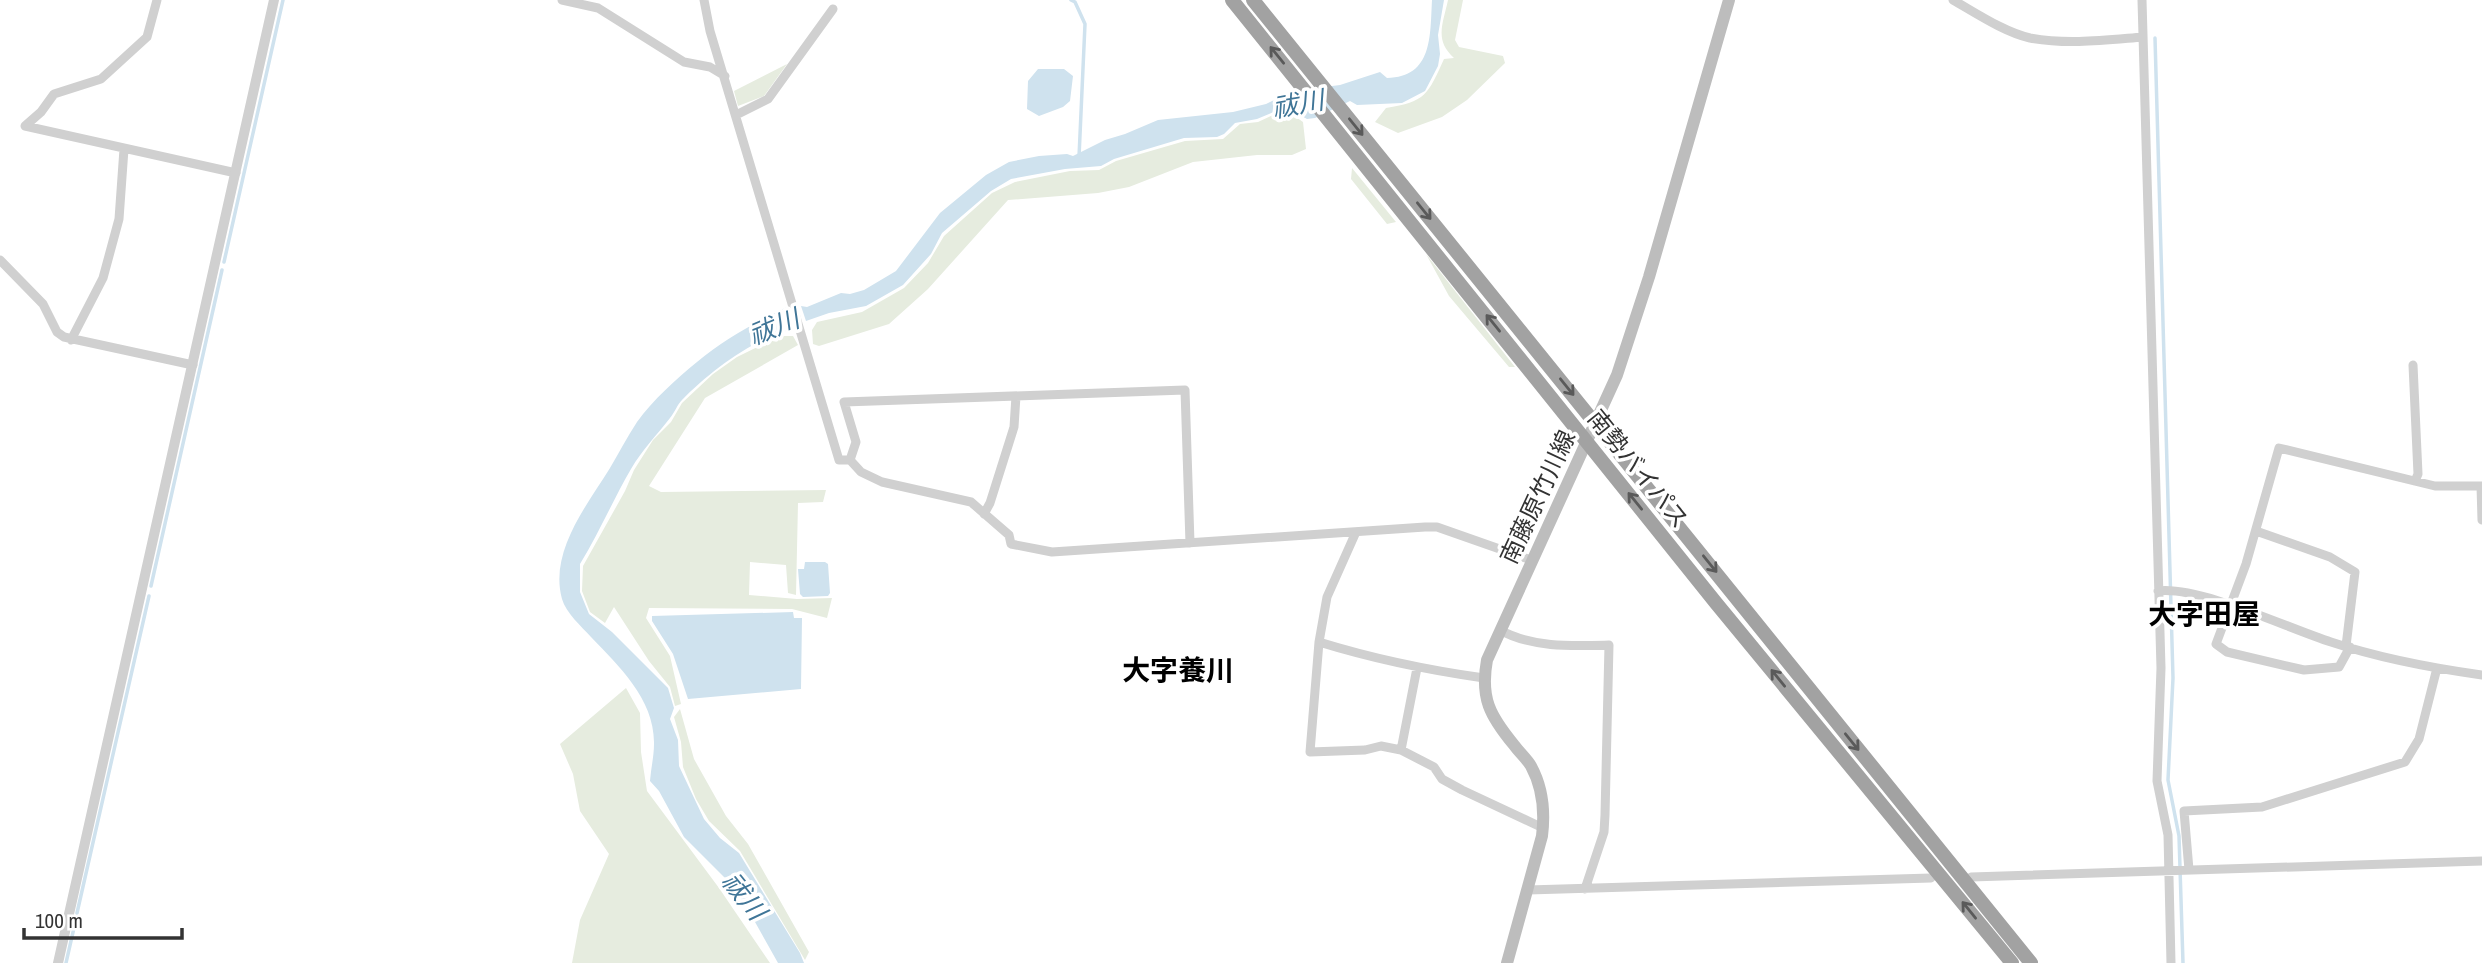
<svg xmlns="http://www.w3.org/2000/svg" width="2482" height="963" font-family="'Archivo Narrow','Noto Sans JP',sans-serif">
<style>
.green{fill:#e6ecdf}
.water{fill:#cfe2ee}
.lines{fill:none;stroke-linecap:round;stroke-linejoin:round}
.stream{stroke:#cfe2ee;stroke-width:3.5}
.minor{stroke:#d0d0d0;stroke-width:9}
.tertiary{stroke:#d0d0d0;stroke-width:10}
.secondary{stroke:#bdbdbd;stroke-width:12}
.trunk{stroke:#a2a2a2;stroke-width:14}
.oneway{stroke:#5a5a5a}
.labels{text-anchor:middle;stroke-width:7;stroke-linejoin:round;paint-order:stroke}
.street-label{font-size:24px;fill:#333;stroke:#fff}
.water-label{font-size:26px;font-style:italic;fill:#3f7597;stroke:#fff}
.quarter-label{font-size:28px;font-weight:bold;fill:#000;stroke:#fff}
</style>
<rect width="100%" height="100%" fill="#fff"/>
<path class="green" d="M1448,0H1463L1455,40L1459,47L1503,56L1505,63L1467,100L1442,117L1398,133L1375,122L1386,108C1426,102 1428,94 1444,59L1454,58C1434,40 1443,24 1448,0Z
M787,64L764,96L738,106L734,91Z
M1282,111L1293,115L1303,122L1306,149L1292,155H1257L1193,162L1129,187L1098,193L1008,200L928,289L889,324L819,346L813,344L812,330L817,322L862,312L904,288L928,263L944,236L992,193L1015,182L1070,171L1099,170L1116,161L1185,141L1223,139L1240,124L1258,122Z
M1352,168L1396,222L1387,224L1351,179Z
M1426,254L1515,367H1509L1449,296Z
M780,336H793L798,345L705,398L649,486L661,492L826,490L823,502L798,503L796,595L788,593L786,565L750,562L749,595L797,599L832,598L827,618L792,609L649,608L646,618L670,656L681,704L675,706L670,687L649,661L614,607L605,623L590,612L582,591L583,566L625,491L634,470L653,440L671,422L682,403L713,374L737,357Z
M626,688L640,713L641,752L647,791L719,888L770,963H572L580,920L609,854L580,811L573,774L560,744Z
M680,709L694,759L726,816L748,844L809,952L805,960L740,851L709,821L696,799L683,767L681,742L674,717Z"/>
<path class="water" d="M1432,0H1444L1438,35L1440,54L1438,66L1425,91L1402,103L1357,105L1350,101L1315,118L1307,119L1289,109H1281L1257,119L1235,123L1224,134L1217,137L1184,138L1114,159L1101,166L1065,169L1011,179L991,191L942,233L931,254L903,285L866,306L829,313L806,321L801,306L807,307L841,293L850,294L864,290L896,271L940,213L986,175L1009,162L1039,156L1067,154L1073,156L1105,140L1125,134L1158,120L1233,112L1266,104L1293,91L1340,85L1380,72L1387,78C1433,77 1430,36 1432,0Z
M1038,69H1064L1073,76L1070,101L1063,107L1039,116L1027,109L1028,81Z
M787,307L794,329C755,337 710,371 682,400C677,405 675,412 670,418C657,435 642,450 631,469C613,500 599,533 580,564V592L589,614L612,632L668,688L674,708L670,719L678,740L679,766L704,819L720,838L739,853L800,953L804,963H778L746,906L729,882L684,837L659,791L650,781C651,768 654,756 654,744C655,700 619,666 591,637C581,626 566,613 562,599C549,552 587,505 610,468C619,453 627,437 637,422C653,400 676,379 697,362C724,339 755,323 787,307Z
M805,562H825L828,564L830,593L828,596L803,597L800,594L798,569H804Z
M793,612L794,618H802L801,689L688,699L673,654L652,621V616Z"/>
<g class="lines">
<path class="stream" d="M1071,0L1075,2L1085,24L1079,157
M2155,38L2173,678L2168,780L2179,836L2183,963
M224,262L283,0
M151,586L222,270
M77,913L149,596
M66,963L76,919"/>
<path class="minor" d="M157,0L147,37L101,79L54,94L41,112L25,126L236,173
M562,0L598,8L684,62L710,67L725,76
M704,0L710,31L839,460H850L861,472L882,482L971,502L1009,535L1011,544L1052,552L1425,527H1437L1531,560
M1953,0C1976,13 2004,32 2030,38C2068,45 2106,40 2143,37
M2142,0L2161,668L2157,781L2168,835L2171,963
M736,115L768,99L833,9
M0,260L43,304L57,332L64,337L193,365
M71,340L103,278L119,219L124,149
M2413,365L2418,474L2415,481
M850,460L856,442L844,402L1185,390L1190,543
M2481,486L2482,520
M984,514L990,503L1014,427L1016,396
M2256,531L2330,557L2355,572L2346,646
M1356,532L1327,597L1319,642C1374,659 1427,670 1484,678
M2158,591C2200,586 2287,628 2331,642C2379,658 2432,668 2482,675
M1500,630C1532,648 1573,646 1609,645L1605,815L1604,832L1585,889
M1319,642L1310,752L1365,750L1381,746L1401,750L1434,767L1442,779L1462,790L1543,828
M2350,647L2339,667L2304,670L2227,652L2216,644L2246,564L2279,448L2435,486H2482
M1401,750L1417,668
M2189,870L2184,811L2262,807L2405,762L2419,739L2437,668
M1971,877L2482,861
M1528,890L1931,878"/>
<path class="tertiary" d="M58,963L274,0"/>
<path class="secondary" d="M1507,963L1542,836C1545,812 1543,788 1531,766C1527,759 1519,752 1514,745C1490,716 1480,698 1487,660L1617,375L1649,277L1729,0"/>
<path class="trunk" d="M1232,0L1716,603L2012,963
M1253,0L2031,963"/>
</g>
<defs><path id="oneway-shaft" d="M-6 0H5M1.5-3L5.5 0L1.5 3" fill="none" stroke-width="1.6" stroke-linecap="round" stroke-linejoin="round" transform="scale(1.75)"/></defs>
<g class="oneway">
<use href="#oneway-shaft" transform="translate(1277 55) rotate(-129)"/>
<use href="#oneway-shaft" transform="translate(1356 127) rotate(51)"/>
<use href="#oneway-shaft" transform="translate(1424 211) rotate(51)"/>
<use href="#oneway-shaft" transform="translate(1493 323) rotate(-129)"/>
<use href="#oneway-shaft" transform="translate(1567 387) rotate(51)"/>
<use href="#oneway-shaft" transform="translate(1635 501) rotate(-129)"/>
<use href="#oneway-shaft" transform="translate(1710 564) rotate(51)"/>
<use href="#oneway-shaft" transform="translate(1778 678) rotate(-129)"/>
<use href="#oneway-shaft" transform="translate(1852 742) rotate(51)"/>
<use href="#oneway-shaft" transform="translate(1969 910) rotate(-129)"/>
</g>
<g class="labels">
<g class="street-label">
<text transform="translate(1638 469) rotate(51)" y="8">南勢バイパス</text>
<text transform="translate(1538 497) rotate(-65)" y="8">南藤原竹川線</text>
</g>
<g class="water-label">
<text transform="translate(1298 104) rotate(-10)" y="9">祓川</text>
<text transform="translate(774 327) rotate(-22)" y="9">祓川</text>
<text transform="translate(744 896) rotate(51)" y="9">祓川</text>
</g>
<g class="quarter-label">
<text x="2204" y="624">大字田屋</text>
<text x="1178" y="680">大字養川</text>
</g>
</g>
<path d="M24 928v10h158v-10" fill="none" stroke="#333333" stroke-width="3.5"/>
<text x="35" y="928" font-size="21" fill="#333333" stroke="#ffffff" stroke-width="5" paint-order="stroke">100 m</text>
</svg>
